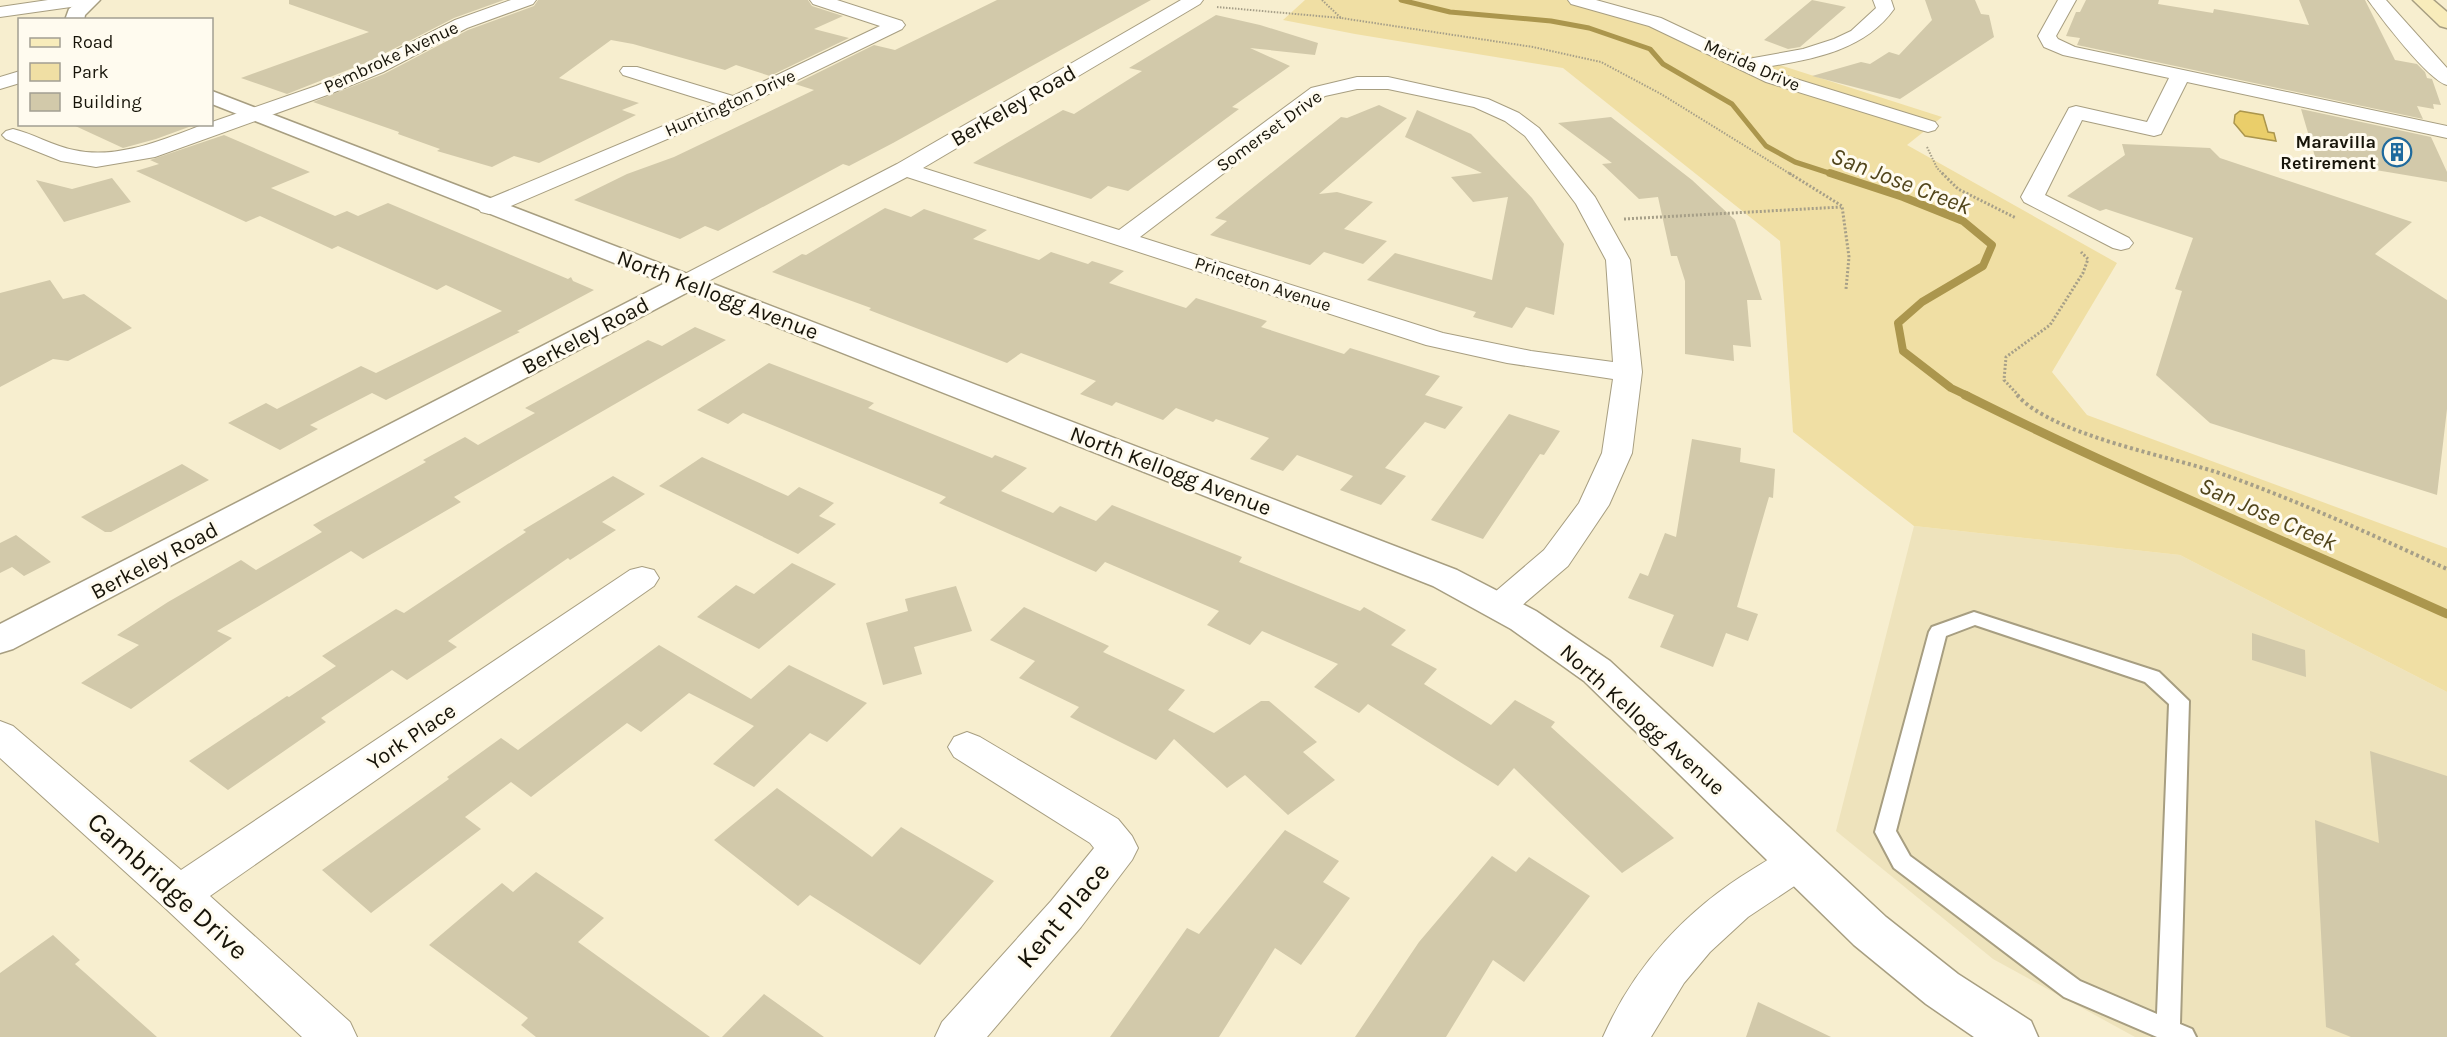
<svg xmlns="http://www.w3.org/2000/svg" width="2447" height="1037" font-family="Karla,sans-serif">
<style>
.built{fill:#eee3bc}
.green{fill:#f0dfa4}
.water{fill:#eace6a;stroke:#ab964d;stroke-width:1.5}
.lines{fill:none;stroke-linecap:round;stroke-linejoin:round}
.stream-far2{stroke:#ab964d;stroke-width:5}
.stream-far1{stroke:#ab964d;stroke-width:8}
.stream{stroke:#ab964d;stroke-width:9}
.building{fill:#d2c9aa}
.service-casing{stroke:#a79e81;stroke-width:4}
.minor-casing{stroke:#a79e81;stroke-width:2}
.tertiary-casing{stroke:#a79e81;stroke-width:3}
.secondary-casing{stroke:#a79e81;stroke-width:3}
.path-far2{stroke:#a69f88;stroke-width:2;stroke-dasharray:1.5 1.5;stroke-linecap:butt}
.path-far1{stroke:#a69f88;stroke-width:3;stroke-dasharray:2 2;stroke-linecap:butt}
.path{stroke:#a69f88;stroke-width:4;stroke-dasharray:3 3;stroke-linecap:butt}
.service{fill:#fff;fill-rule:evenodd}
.minor{fill:#fff;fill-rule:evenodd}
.tertiary{fill:#fff;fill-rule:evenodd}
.secondary{fill:#f8ecbb;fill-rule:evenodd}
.labels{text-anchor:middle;stroke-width:6;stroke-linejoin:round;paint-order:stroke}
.far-street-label{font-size:18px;fill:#171409;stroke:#fffbef}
.far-poi-label{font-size:18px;font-weight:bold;fill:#171409;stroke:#fffbef;text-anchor:end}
.street-label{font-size:22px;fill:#171409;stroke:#fffbef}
.water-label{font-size:24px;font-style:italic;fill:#51451b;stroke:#fffbef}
.near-street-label{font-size:27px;fill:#171409;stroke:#fffbef}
</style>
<rect width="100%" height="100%" fill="#f7eecf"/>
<path class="built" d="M1914,526L2180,555L2447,692V1037H2135L1993,959L1836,831Z"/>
<path class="green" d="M1305,0H1577L1942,117L1907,145L2117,263L2052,372L2087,415L2447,548V692L2180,555L1914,526L1793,432L1780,241L1563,68L1355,34L1283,20Z"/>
<path class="water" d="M2240,111L2263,115L2268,132L2274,133L2276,141L2245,136L2234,123L2235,115Z"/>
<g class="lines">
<path class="stream-far2" d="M1401,0L1450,12L1551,21L1589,28L1650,49L1663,64L1732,104L1766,146L1795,162L1835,175"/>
<path class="stream-far1" d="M1830,173L1903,197L1963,221L1992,245L1983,266L1922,302L1898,323L1903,351L1951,388L1968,396"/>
<path class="stream" d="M1965,395C2123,474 2286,541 2447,614"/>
</g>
<path class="building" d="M289,0H504L454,18L368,62L287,94L241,78L369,32L289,4Z
M538,0H808L812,6L843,16L814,29L849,38L770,76L736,65L725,70L633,44L611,40L559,78L639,103L622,110L636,115L539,163L514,156L492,167L437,151L440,149L398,134L399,132L313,102L384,74L468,30L534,6Z
M997,0H1151L893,143L849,166L843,164L718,231L705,226L680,239L574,200L627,174L674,157L814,90L795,84L874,45L895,50Z
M1812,0L1846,7L1800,47L1788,49L1764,40Z
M1925,0H1975L1981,14L1989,15L1994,37L1900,99L1812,76L1861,62L1870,64L1889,52L1899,55L1932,20Z
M2086,0H2159L2158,4L2213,13L2214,9L2309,25L2299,0H2365L2395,60L2417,64L2425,72L2427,78L2432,79L2441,105L2433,104L2434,109L2417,106L2423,119L2077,45L2080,38L2066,36L2076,12H2080Z
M1216,15L1260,25L1318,43L1315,55L1250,48L1290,66L1232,107L1239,109L1128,191L1108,186L1091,199L973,163L1063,110L1074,114L1142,71L1129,68Z
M1379,105L1407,118L1319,194L1337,192L1373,202L1344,229L1387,241L1363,264L1324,252L1310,265L1210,235L1227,221L1215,218L1341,117L1347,118Z
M2301,109L2431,137L2447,172V182L2316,160Z
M1417,110L1471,134L1532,198L1564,244L1554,315L1526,307L1512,328L1473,317L1476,312L1367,280L1395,253L1492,280L1508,197L1473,202L1451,177L1482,173L1405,137Z
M1611,117L1692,180L1735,220L1762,300H1747L1751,347L1733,345L1734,361L1685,354V281L1677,256H1671L1658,197L1639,199L1602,164L1612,163L1558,123Z
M71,124H197L156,139L123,148Z
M224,135L310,172L271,188L335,216L347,211L358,216L388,203L568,279L571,277L573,281L594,290L517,331L520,332L386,400L372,393L310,425L318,429L280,450L228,423L266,403L277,409L361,366L376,373L502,311L446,285L437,290L338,246L332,249L260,216L246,222L136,171L159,164L150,160Z
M2122,144L2210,148L2220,158L2412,222L2375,254L2447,300V409L2437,495L2210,423L2156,375L2182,291L2175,289L2193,238L2106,209L2100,211L2067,196L2125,155Z
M112,178L131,202L64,222L36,180L72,189Z
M885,208L911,217L924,209L987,230L973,239L1039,260L1051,252L1088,264L1092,261L1124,271L1109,283L1186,308L1196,298L1267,321L1261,327L1344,354L1350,348L1440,376L1425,395L1463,407L1445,429L1425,422L1385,468L1406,476L1381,505L1340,490L1353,476L1297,455L1283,471L1250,459L1269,438L1216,419L1213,422L1176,408L1163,420L1116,402L1112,406L1080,394L1096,381L1021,353L1007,363L869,310L871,308L772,272L802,254L806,255Z
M50,280L63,299L84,294L132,328L68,361L53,359L0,387V293Z
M695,327L726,340L454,497L461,502L363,559L351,551L217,631L232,638L131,709L81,683L139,645L117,635L168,602L241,560L256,570L322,532L313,525L426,462L423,460L465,437L478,445L535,413L525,408L648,340L662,346Z
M769,363L874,403L868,408L992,458L995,455L1027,468L1001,491L1053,513L1060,506L1096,521L1112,505L1242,557L1239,562L1360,611L1364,607L1406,630L1391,645L1437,669L1424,684L1491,725L1515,700L1555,722L1551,727L1674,838L1622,873L1514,768L1498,786L1368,704L1359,713L1314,687L1338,664L1262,631L1250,645L1207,625L1219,611L1105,562L1096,572L939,503L946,497L743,413L728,424L697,410Z
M1509,414L1560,431L1544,455L1540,454L1483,539L1431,520Z
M1692,439L1741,448L1740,462L1775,469L1773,498L1769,497L1737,607L1758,614L1748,641L1726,633L1713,667L1660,647L1674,615L1628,598L1640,573L1648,576L1665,533L1676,537Z
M702,457L788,496L799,487L834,503L819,516L836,524L798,554L659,486Z
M182,464L209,480L111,532H105L81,517Z
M613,476L645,494L602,522L616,530L570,560L568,558L448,641L457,647L407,680L392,670L321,718L326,722L228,790L189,761L287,696L289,697L336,666L322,656L396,609L404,613L526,532L523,530Z
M16,535L51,562L24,576L12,567L0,573V543Z
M792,563L836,584L759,649L697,617L736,585L754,594Z
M956,586L972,631L914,647L922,674L883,685L866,623L908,611L905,599Z
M1024,607L1109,646L1103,652L1185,690L1168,710L1214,733L1261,701H1269L1317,742L1303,752L1335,780L1288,815L1245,775L1227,788L1174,739L1156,760L1070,717L1079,707L1019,678L1035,661L990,640Z
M2252,633L2305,650L2306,677L2252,660Z
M659,645L751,699L789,665L867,703L827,742L810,733L754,787L713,764L754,726L689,693L641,732L627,723L531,797L511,782L465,817L481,829L371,913L322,870L449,779L447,777L501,738L518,750Z
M2370,751L2447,776V1037H2351L2326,1027L2315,820L2379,843Z
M777,788L872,857L901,827L994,881L920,965L810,895L798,906L714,840Z
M1285,830L1339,861L1323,882L1350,898L1301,965L1275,948L1219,1037H1110L1187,928L1199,934Z
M1492,856L1516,872L1529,857L1590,896L1524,982L1493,960L1446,1037H1355L1419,942Z
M536,872L604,918L578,942L710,1037H536L521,1025L528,1018L429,945L502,883L513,892Z
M53,935L80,960L75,964L157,1037H0V973Z
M764,994L824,1037H722Z
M1758,1002L1831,1037H1746Z"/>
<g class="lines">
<g class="service-casing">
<path id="service" d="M1974,612L2159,672L2189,701L2180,1024L2192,1029L2196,1037H2157L2064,997L1894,868L1875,832L1929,632L1932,627ZM1975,625L2145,682L2169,704L2157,1014L2080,981L1910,856L1896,831L1946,636Z"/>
</g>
<g class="minor-casing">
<path id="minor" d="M48,0H94L91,4L85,5L0,17V7Z
M511,0H536L533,4L467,28L383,72L330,94L155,157L96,167L61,161L6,139L2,135L6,131L13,129C34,134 53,146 74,150C118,160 164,139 205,124H212V122L316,86L369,64L455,20Z
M810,0H837L902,21L905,25L902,29L742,107L497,212L489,214L481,212L477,207L481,202L716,104L623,75L620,71L623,67H637L733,96L880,26L813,4Z
M1181,0H1203L1200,4L923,168L1119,230L1311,88L1357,77H1388L1488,99L1519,113L1539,128L1595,197L1630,260L1642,372L1632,453L1609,505L1568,566L1513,613L1501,617L1489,613L1484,605L1489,597L1544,550L1579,503L1602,453L1613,379L1507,363L1426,345L907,177L697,287L688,290L679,287L675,282L679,277L897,164ZM1357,89H1388L1474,107L1505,121L1525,136L1576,204L1606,260L1613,362L1531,351L1443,333L1140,237L1325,96Z
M1568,0H1596L1661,18L1748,59L1803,49L1834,39L1851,31L1876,8L1873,0H1891L1894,9C1864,51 1813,59 1766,67L1780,74L1935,122L1938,126L1935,130L1928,132L1921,130L1766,82L1649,26L1571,4Z
M2058,0H2076L2056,36L2058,39L2075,47L2447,126V138L2187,82L2161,134L2154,136L2082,120L2045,195L2129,238L2133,243L2129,248L2121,250L2113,248L2024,202L2021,197L2069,108L2076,106L2147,122L2169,78L2063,55L2044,47L2038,36Z
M2368,0H2386L2447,68V85C2428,80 2381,18 2368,0Z
M20,71V83L0,89V77Z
M642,567L654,570L659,578L654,586L210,896L350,1022L357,1037H302L164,907L0,758V721L13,726L181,870L630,570Z
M967,732L980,737L1118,819L1132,836L1138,848L1132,860L1081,927L987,1037H935L942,1022L1051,901L1094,848L1090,843L954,757L948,747L954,737Z
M1797,846L1811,851L1817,863L1811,875L1748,917L1710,952L1684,983L1651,1037H1603C1634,966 1687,909 1753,869C1768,860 1781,851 1797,846Z"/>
</g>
<g class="tertiary-casing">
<path id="tertiary" d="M80,0H100L85,15L84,20H65L69,9Z
M212,91L1457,570L1536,611L1610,661L1886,917L1958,974L2031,1021L2038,1037H1974L1926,1004L1854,945L1584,681L1511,629L1433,586L688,292L13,649L0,653V624L665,283L212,104Z"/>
</g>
<g class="secondary-casing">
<path id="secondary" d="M2413,0H2433L2447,12V28L2440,26Z"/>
</g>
<path class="path-far2" d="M1322,0L1341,18L1533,47L1601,62L1661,94L1792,175
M1217,7L1341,18
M1927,147L1937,168L1944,175"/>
<path class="path-far1" d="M1789,173L1842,206L1849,257L1846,289
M1942,173L1958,189L2016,218
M1624,219L1841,207
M2019,396L2004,380L2006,357L2050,325L2083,273L2088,259L2081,252"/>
<path class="path" d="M2017,395C2055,437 2173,456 2228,476C2303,503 2375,536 2447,569"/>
<use href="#service" class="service"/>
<use href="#minor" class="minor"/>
<use href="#tertiary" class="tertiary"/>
<use href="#secondary" class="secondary"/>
</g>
<defs>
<g id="building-ring" transform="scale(1.5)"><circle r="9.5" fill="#fffbef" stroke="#1f6a9d" stroke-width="1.5"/><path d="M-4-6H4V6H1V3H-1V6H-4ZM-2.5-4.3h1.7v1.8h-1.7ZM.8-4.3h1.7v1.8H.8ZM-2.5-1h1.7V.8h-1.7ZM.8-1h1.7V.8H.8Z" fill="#1f6a9d"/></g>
</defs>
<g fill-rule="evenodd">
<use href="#building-ring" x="2397" y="152"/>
</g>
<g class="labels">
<g class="far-street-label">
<text transform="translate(391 57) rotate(-25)" y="6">Pembroke Avenue</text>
<text transform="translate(1752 65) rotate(24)" y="6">Merida Drive</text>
<text transform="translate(730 103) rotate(-24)" y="6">Huntington Drive</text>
<text transform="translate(1269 131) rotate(-36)" y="6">Somerset Drive</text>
<text transform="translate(1263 284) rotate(18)" y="6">Princeton Avenue</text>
</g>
<g class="far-poi-label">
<text x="2376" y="148">Maravilla<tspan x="2376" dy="21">Retirement</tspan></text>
</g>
<g class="street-label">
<text transform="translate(1013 105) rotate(-30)" y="8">Berkeley Road</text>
<text transform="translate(718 294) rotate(21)" y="8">North Kellogg Avenue</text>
<text transform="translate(585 335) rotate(-28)" y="8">Berkeley Road</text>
<text transform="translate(1171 470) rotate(21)" y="8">North Kellogg Avenue</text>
<text transform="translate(154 560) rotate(-28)" y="8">Berkeley Road</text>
<text transform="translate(1643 719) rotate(42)" y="8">North Kellogg Avenue</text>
<text transform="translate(411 736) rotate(-34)" y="8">York Place</text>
</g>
<g class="water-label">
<text transform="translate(1901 181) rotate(21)" y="8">San Jose Creek</text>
<text transform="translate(2268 514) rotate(24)" y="8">San Jose Creek</text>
</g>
<g class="near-street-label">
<text transform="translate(168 886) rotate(42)" y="9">Cambridge Drive</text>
<text transform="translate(1063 915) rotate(-50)" y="9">Kent Place</text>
</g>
</g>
<rect x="18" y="18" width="195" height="108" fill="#fffbef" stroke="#a29f93" stroke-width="1.5"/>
<rect x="30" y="38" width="30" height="9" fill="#f8ecbb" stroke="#a29f93" stroke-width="1.5"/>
<text x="72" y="48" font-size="18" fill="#171409">Road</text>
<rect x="30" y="63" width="30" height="18" fill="#f0dfa4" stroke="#a29f93" stroke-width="1.5"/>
<text x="72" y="78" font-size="18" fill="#171409">Park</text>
<rect x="30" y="93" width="30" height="18" fill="#d2c9aa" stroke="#a29f93" stroke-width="1.5"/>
<text x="72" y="108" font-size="18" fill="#171409">Building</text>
</svg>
